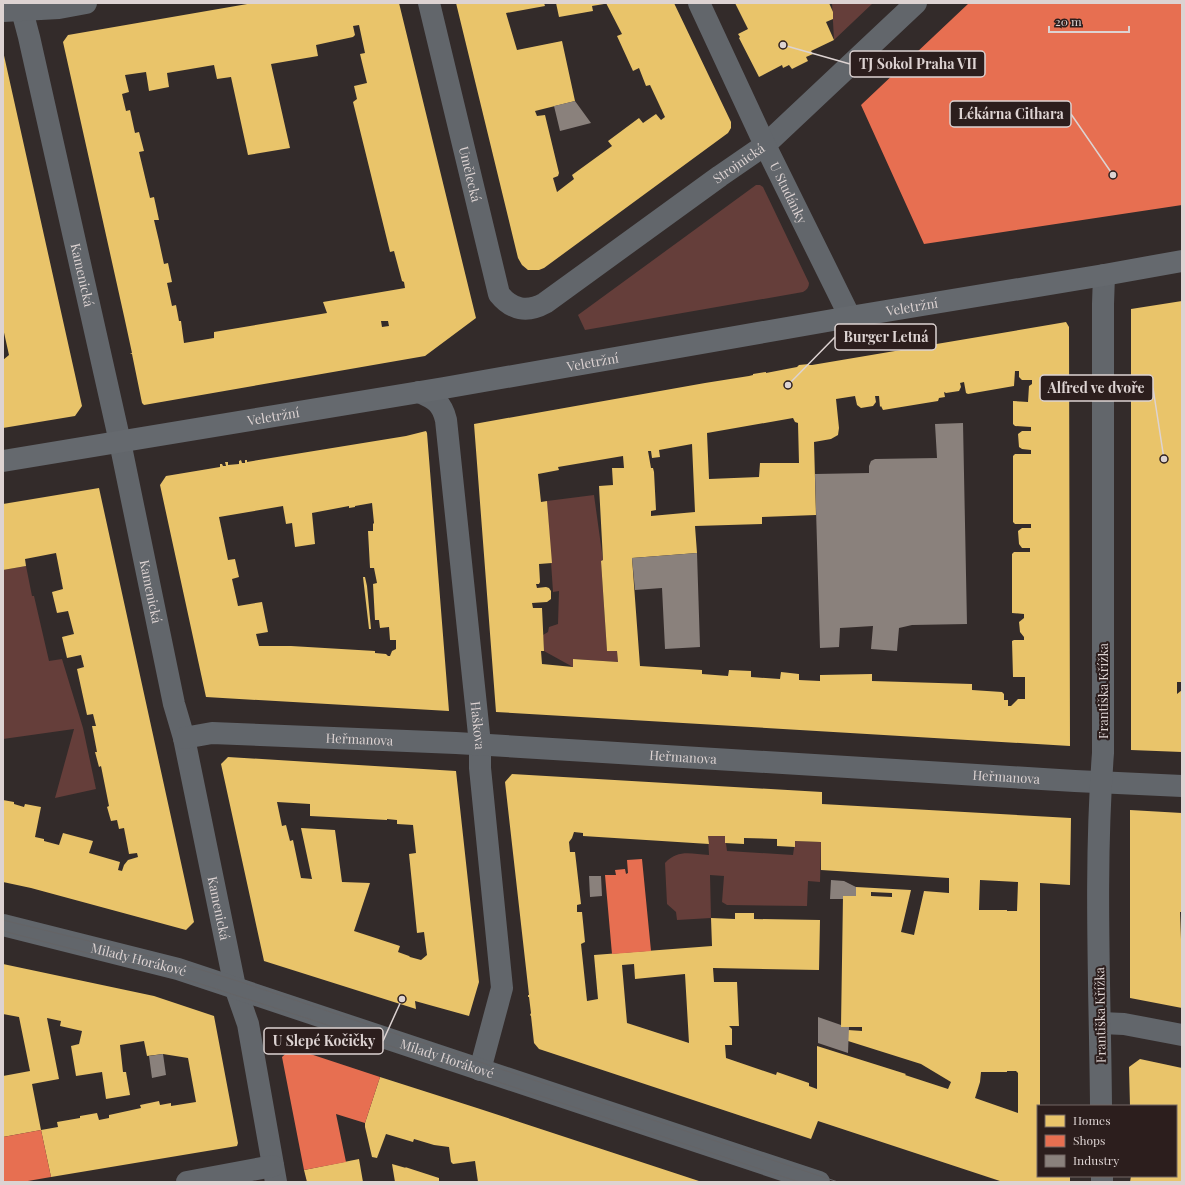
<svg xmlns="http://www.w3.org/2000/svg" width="1185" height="1185" font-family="'Playfair Display',serif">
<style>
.green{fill:#653e3a}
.homes{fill:#e9c46a;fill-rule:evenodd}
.shops{fill:#e76f51}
.industry{fill:#8a817c}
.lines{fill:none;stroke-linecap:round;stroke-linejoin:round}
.minor{stroke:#62666b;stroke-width:22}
.secondary{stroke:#65696e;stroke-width:22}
.tram{stroke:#656466;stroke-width:1}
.labels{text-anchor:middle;stroke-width:4;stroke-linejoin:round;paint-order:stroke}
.street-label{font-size:13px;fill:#ddd3d2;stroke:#2c1e1d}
.leader{fill:none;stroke:#ddd3d2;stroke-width:1.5}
.callout-dot{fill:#ddd3d2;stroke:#2c1e1d;stroke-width:1.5}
.callout{fill:#2c1e1d;stroke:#ddd3d2;stroke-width:1.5}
.callout-label{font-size:14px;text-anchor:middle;font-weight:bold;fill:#ddd3d2}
</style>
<rect width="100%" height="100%" fill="#332b2a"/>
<path class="green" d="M832,3H873L834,40Z
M756,185H760L763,187L809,283C809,287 807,290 803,292L585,330L578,315Z
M594,495L603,560L601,561L607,651H617L618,662L573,659V667L544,651L543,635L548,632L549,627L558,624L559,591L553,592L547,501Z
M26,566L32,596H34L49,661L62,659L83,728L96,789L55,798L74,729L3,739V570Z
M708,836H725L727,851L793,855L795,841L821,842L820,882L808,881L807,906L727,905L722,902L724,876L710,875L711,918L677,920L676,912L667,904L665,863C678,849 691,854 709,855Z"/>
<path class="homes" d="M253,3H399L476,318L425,356L144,405L142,403L132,354L130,353H132L124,316L63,42L68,35ZM359,25L365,53L360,54L367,83L354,86L357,99L353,102L390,252L394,251L402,281L404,282L405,288L323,302L327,313L214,332V338L184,343L181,321H179L176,305L172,306L167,283L172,282L168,263L164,264L159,241L154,220H159L154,197L150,198L139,152L144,151L139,132L135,133L130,110L126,111L122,94L129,92L125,75L146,72L149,91L169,87L167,73L214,65L217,79L231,77L248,155L290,148L271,64L318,56L316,45L353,37L355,35L353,26ZM381,321H388L389,326L382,327Z
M456,3H544L545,6L506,13L517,50L562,41L575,101L535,111L537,116L545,115L559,173L558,176L553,178L557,192L574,179L572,175L612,146L608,141L639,118L643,123L656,114L661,120L665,117L650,85L646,86L639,68L633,71L617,36L622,34L606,3H674L731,122V128L728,133L544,268L539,270H528L522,265L518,258Z
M556,3H604V4L592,6L593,11L559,17Z
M735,3H829L833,12V19L826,22L834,40L811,51L813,54L806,57L808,61L792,69L789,65L783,68L782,65L759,77L739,38L740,37L738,34L748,29Z
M3,51L82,406L75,416L3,428V360L9,355L3,328Z
M1182,301V525H1181L1182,542V682H1177V694L1182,690V752L1131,750V309Z
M1066,322L1069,327L1070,746L496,712L474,424L705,383L749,376L753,375V374L766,372V373L797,367L799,365L809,364V365H812ZM1015,371H1019V377L1022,380H1032V384L1029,386L1028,402L1013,401V424L1015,426L1031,427V431H1022L1018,434L1019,447L1022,449L1031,450V454H1015L1013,456V522L1015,524H1031V528H1022L1018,531L1019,544L1022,548H1030V552H1014L1012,554V613L1024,614V618L1019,622L1020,632L1024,637V640H1014L1012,641L1013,677H1025V699H1018L1011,706H1008V700H1004V694L1002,692L972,690V684L872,681V674L820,675V681L799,680V674L781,672L780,679L751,677V671L729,670L728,676L702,674V670L640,666L632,558L697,553L695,526L762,524V517L816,515L814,442L831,439L838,435L839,428L836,399L855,396L857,405L861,408L873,406L876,402L875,396H879L880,407L881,406L883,410L938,401L939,398L945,397L944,392L946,393L959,391L961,387L960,383L964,382L966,393L968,394L1014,386ZM793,418L795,422L798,423L799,463H760L759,477L709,479L707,433ZM692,444L695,512L651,516V511L656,510L654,472L653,468H651L648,451H651L652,458L660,457L659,450ZM623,456L624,468H612L613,485L599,486L603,560L601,561L607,651H617L618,662L573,659V667L542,664L541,651H544L542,608H533L532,603L547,602L551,599V591L549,588L546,587L537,588L536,584H539L540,582L539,564L552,563L547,501L541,502L538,474L559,470L558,467Z
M426,431L427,433L449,711L206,697L160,485L166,476L220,467V464H222L223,466H226L225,462H228V465L239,464V461L241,460L242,463H245V460H247V462L406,436ZM372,503L374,523L373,524V531H368L370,568H374L377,583L373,584L375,620H379L380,628L389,627L390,640H396V649L392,651L390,656H388L386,654L375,653V651L291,646H259L256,634L268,632L262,602L238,606L232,579L239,577L235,559L228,560L219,517L283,506L286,524L292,523L295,547L315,544L312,513L349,506V508L355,507V506Z
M99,488L194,922L186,930L31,888L3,882V800L14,802V804L24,807L25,804L41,807L35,837L44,839V841L59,845L63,833L93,841L89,853L120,862L118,870L122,871L124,865L128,860L138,857L137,853L129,854L124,828L119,829L117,820L111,821L107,807L109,806L101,766L99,767L95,752H97L92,726H96L93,714L87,715L77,669L84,667L81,655L67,658L62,637L74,634L68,611L57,613L52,592L63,589L56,553L25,559L26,566L3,570V504Z
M363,577H365L367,586L371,629H369Z
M228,757L456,771L479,982L469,1016L415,1001L416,1009L264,961L221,764ZM277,802L310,804V816L387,820V819L397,820V824L413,825L416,853L409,854L417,933L424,932L427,955L421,960L410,957L409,956L398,952L400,946L354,931L370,883L342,882L335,830L301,828L312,879L301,878L293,840L290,841L286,825L282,826Z
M512,774L822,792V804L1071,818L1070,885L1040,883V1106H1038V1176H1070V1182H1003L818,1121L811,1139L539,1049L534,1043L531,1016L530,1015L531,1013L529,997H528V995H529L505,782ZM574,832L583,833V836L709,844L708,836H725V843L744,844V838L777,839V846L795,847V841L821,842V870L949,878V893L924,891L914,935L901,932L911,890L856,887V896H843L841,1027H862V1031L848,1030V1041L921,1064L951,1082L948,1089L905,1075L906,1074L817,1046V1089L809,1086V1083L777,1072L776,1075L726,1058L725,1045H732V1029L729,1026H739L737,982H714L713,968L819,970L820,920L754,919V913H735V919L711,918L712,946L594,955L598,999L587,1001L581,944L585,942L582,912H577V905L581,904L575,852H570L569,842L572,838ZM980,880L1018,882L1017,911H1007V910H979ZM871,892L892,893V897L871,896ZM634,964L635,979L685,974L689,1043L627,1023L622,965ZM1007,1071H1016L1018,1073V1113L975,1098L980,1082L981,1072H1007Z
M1130,810L1182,813V912H1180L1181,939H1182V1008L1130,998Z
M3,964L154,996L214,1016L238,1143L237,1146L51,1177L41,1130L58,1127L57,1122L80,1118V1116L97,1113L99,1120L109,1118V1115L141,1108L140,1105L159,1101L160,1105L171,1103V1106L196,1102L188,1058L163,1054L147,1056L144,1041L120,1045L123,1072H126L130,1095L106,1099L102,1072L76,1076L71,1046L79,1044L82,1031L60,1026L61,1021L47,1018L59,1079L32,1084L41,1130L3,1137V1076L30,1071L19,1017L3,1014Z
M1140,1059L1182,1068V1182H1130L1131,1176H1176V1106H1130L1129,1067Z
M380,1077L477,1108L702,1182H478L475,1161L453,1164L451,1162L449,1147L434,1145L414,1139L413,1142L386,1134L377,1158L372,1157L365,1127V1123Z
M359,1159L363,1182H307L304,1170Z
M392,1164L406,1168L405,1167L439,1178V1182H395Z"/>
<path class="shops" d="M969,3H1182V205L924,244L861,105Z
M642,859L651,951L612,954L605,875H616L615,870L625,869L626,874L628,873L627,860Z
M292,1048L380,1077L365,1123L336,1114L346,1162L304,1170L282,1057Z
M41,1130L51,1177L22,1182H3V1137Z"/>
<path class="industry" d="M575,101L591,123L560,131L554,106Z
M963,423L967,624L912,625L899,628L897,651L871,649L873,626L840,628L839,647L820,648L815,474L869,473V466L871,461L875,459L937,458L935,424Z
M697,553L700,647L665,649L662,588L635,590L632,558Z
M589,876H601L602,896L590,897Z
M831,880L844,881L856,887V896H843V899H830Z
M818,1017L841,1025V1027H849L848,1053L818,1043Z
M163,1054L166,1075L152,1078L149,1056Z"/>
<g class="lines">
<g class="minor">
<path id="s1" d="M20,3L29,37L120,442L174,704L184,738L235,987L248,1024L276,1182"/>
<path id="s2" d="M429,3L499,294C512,310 527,313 545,303L720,176L765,145L916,3"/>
<path id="s3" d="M699,3L765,145L850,317"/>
<path d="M3,11L59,8L86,3"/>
<path id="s4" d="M419,392C435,399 442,403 446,420L477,715L480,744V768L502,988L480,1070"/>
<path id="s5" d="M184,738L212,733L456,743L1075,781L1182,786"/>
<path id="s6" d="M3,925L178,969L819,1182"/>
<path d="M1101,1023L1124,1024L1182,1035"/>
<path d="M1101,1106C1100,989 1094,870 1103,753V304L1104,275"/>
<path d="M1102,1176V1182"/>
<path d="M187,1182L273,1166"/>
</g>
<path class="secondary" id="s7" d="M3,461L444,388L850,317L1104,275L1182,261"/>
<path class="tram" d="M3,920L179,963L244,983L838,1182
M3,931L176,976L300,1016L799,1182"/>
</g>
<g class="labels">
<g class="street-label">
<text dy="5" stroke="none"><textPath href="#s2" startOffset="590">Strojnická</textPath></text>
<text dy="5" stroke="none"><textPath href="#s2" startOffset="176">Umělecká</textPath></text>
<text dy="5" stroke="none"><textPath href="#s3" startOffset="210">U Studánky</textPath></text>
<text dy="5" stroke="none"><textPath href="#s1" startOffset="279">Kamenická</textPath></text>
<text dy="5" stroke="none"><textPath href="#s7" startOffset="922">Veletržní</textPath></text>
<text dy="5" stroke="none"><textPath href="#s7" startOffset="598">Veletržní</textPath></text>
<text dy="5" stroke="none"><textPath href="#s7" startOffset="274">Veletržní</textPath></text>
<text dy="5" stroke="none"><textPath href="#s1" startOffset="603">Kamenická</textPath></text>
<text transform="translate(1103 691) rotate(-90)" y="5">Františka Křížka</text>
<text dy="5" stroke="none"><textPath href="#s4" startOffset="348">Haškova</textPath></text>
<text dy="5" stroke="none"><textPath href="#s5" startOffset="176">Heřmanova</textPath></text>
<text dy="5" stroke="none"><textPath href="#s5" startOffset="500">Heřmanova</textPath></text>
<text dy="5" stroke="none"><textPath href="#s5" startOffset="824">Heřmanova</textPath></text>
<text dy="5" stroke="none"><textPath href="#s1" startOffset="927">Kamenická</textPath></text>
<text dy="5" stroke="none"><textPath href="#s6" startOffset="140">Milady Horákové</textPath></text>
<text transform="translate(1100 1015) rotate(-91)" y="5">Františka Křížka</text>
<text dy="5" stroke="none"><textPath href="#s6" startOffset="464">Milady Horákové</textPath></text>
</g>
</g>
<path class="leader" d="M783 45L850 64M1113 175L1071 114M788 385L835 337M1164 459L1153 388M402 999L383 1041"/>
<g class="callout-dot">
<circle cx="783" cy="45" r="4"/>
<circle cx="1113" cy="175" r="4"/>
<circle cx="788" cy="385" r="4"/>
<circle cx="1164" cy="459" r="4"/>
<circle cx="402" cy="999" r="4"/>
</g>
<g class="callout">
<rect x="850" y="51" width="135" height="26" rx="4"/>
<rect x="950" y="101" width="121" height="26" rx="4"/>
<rect x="835" y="324" width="101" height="26" rx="4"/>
<rect x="1040" y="375" width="113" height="26" rx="4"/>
<rect x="264" y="1028" width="119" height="26" rx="4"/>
</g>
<g class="callout-label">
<text x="918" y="69">TJ Sokol Praha VII</text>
<text x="1011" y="119">Lékárna Cithara</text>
<text x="886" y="342">Burger Letná</text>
<text x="1096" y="393">Alfred ve dvoře</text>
<text x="324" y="1046">U Slepé Kočičky</text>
</g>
<rect width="1185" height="1185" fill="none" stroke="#ddd3d2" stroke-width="8"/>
<rect x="1037" y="1105" width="140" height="72" fill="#2c1e1d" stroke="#736665"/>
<rect x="1045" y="1115" width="20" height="12" fill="#e9c46a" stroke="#736665"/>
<text x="1073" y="1125" font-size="12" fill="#ddd3d2">Homes</text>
<rect x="1045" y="1135" width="20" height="12" fill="#e76f51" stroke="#736665"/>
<text x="1073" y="1145" font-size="12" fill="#ddd3d2">Shops</text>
<rect x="1045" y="1155" width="20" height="12" fill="#8a817c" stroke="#736665"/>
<text x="1073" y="1165" font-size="12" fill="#ddd3d2">Industry</text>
<path d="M1049 26v6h80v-6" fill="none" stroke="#ddd3d2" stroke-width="2"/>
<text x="1055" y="26" font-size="12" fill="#ddd3d2" stroke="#2c1e1d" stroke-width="3" paint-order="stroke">20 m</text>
</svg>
